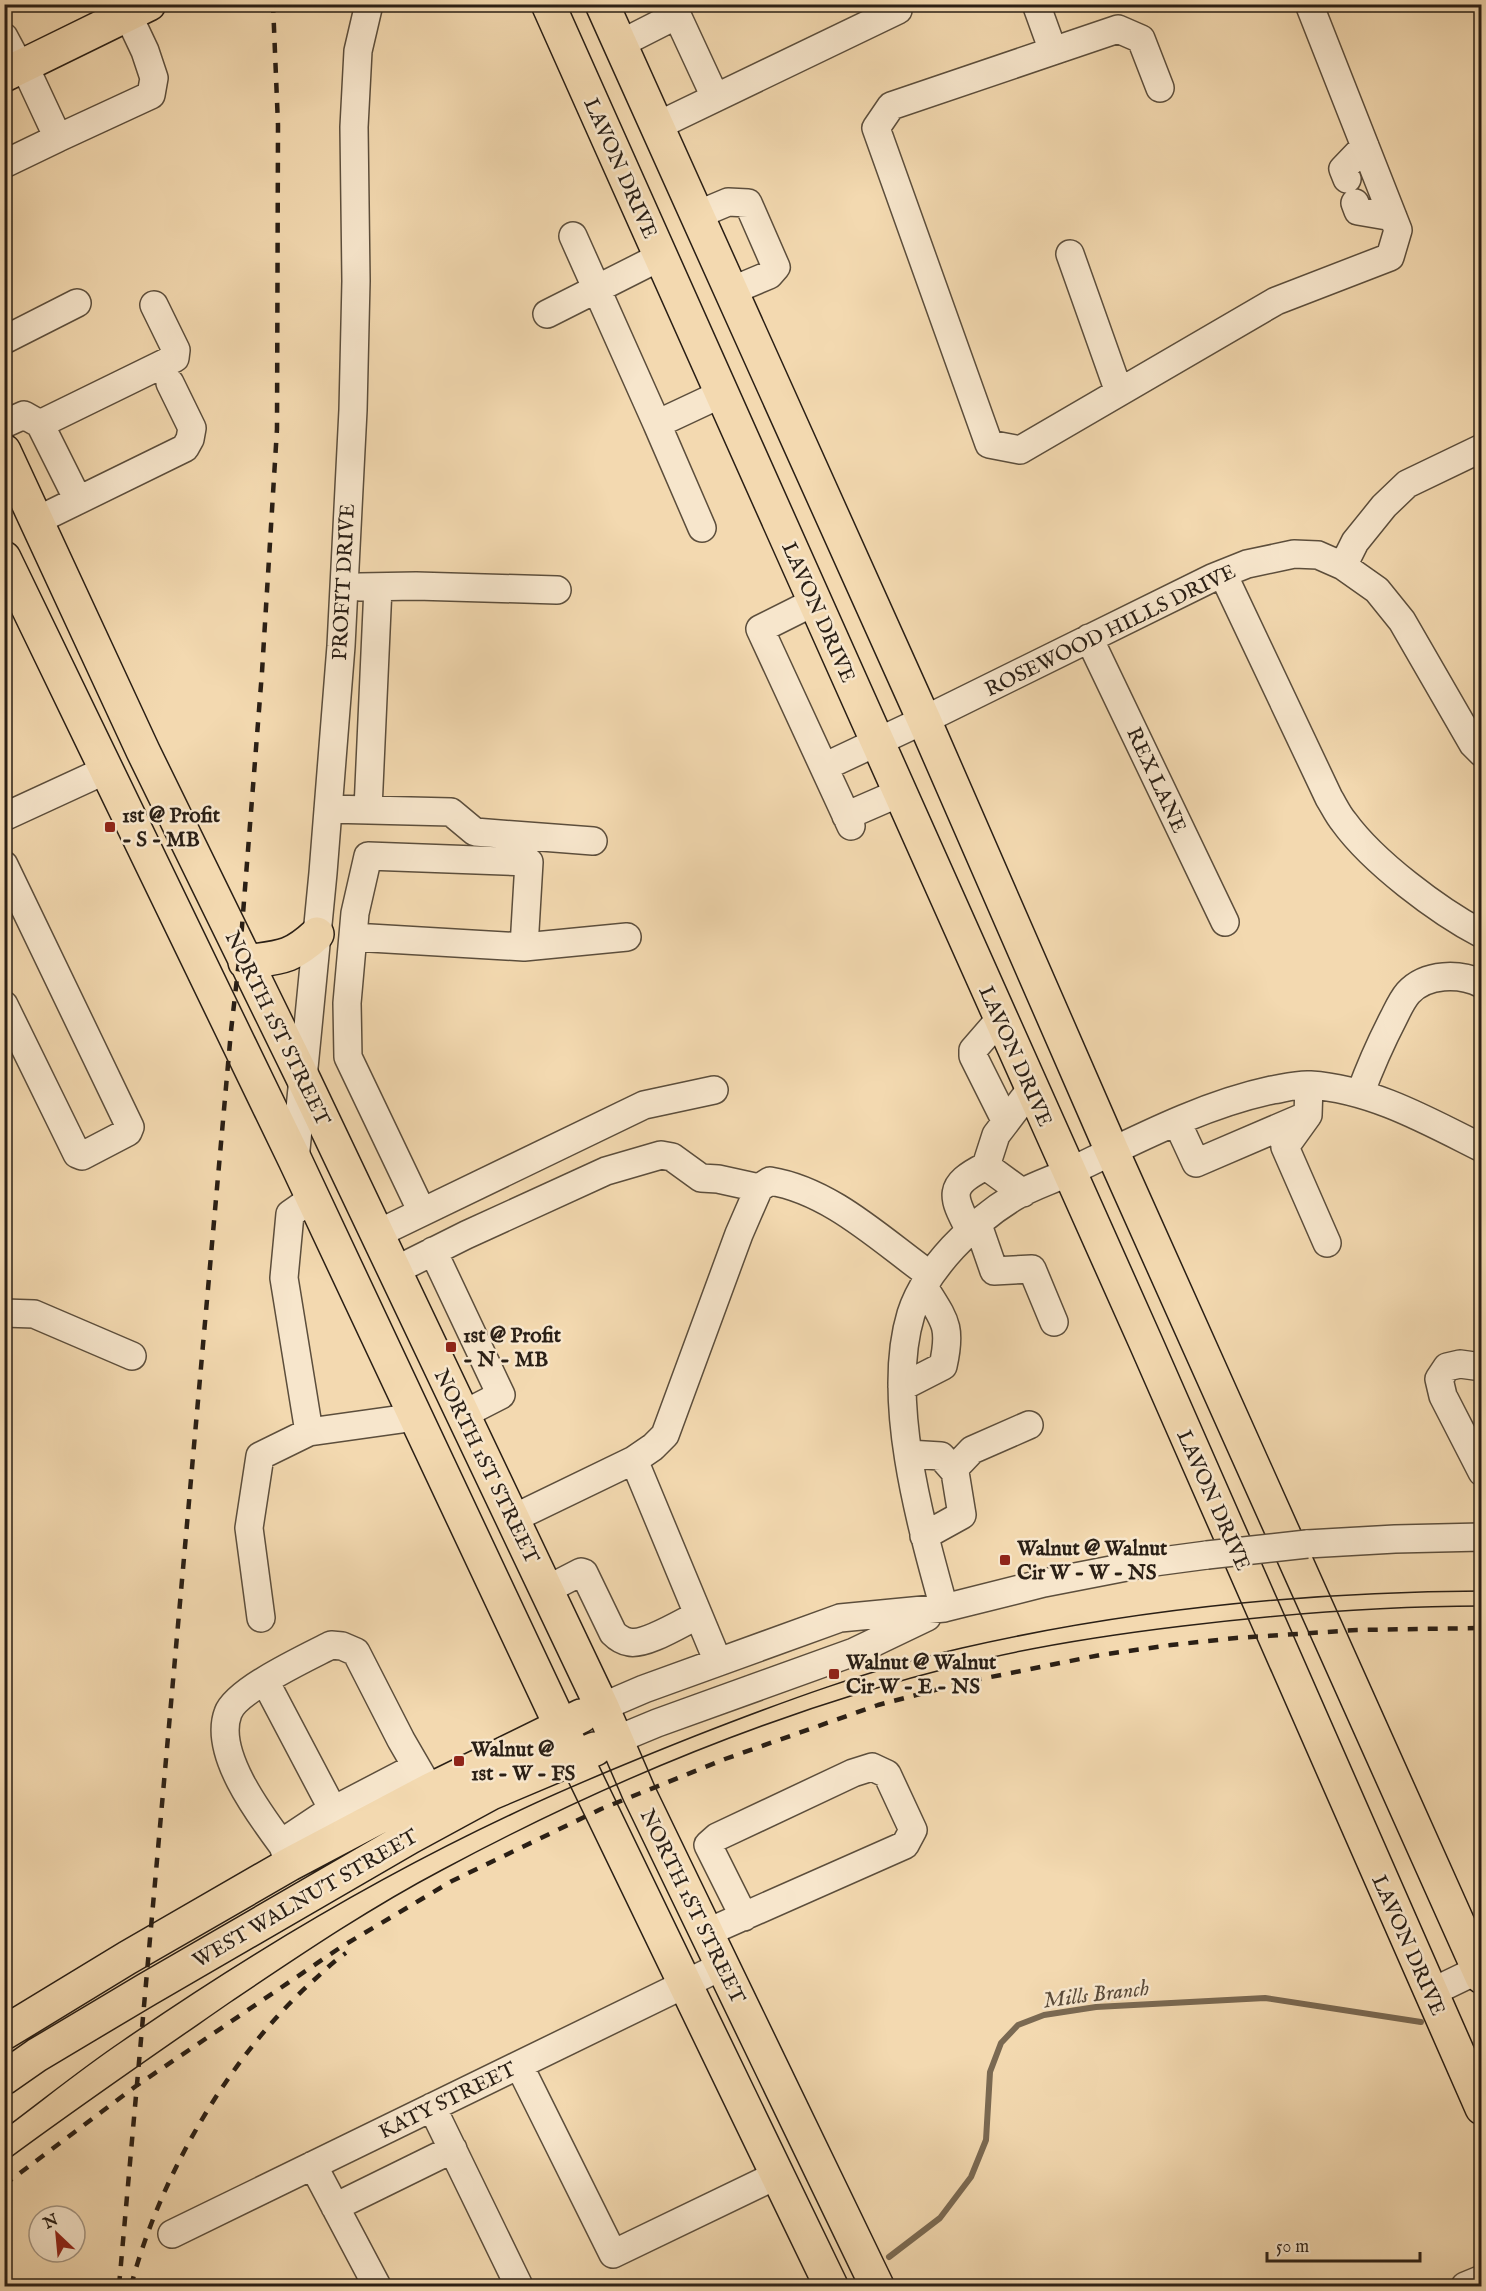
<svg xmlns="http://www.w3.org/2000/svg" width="1486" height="2291" font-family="'IM FELL English',serif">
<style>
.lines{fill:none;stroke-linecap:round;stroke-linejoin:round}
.stream{stroke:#7a6952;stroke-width:6}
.minor-casing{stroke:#5c4e3c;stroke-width:30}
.major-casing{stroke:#2a1f15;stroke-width:36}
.minor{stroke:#f7e6cc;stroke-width:27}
.major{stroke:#f3d9b0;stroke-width:33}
.tram{stroke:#2a1f15;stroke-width:1.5}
.rail{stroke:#2a1f15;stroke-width:4.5;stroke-dasharray:10 10;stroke-linecap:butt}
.minor-bridge-casing{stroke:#5c4e3c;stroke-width:30;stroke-linecap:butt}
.minor-bridge{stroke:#f7e6cc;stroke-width:27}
.poi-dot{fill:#8f2418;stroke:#f7e6cc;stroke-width:2}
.labels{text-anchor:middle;stroke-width:5;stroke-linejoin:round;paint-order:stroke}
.street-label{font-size:21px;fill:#2a1f15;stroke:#f7e6cc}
.poi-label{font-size:21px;font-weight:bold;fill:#2a1f15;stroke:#f7e6cc;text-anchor:start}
.water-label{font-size:22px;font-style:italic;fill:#594a39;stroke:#f7e6cc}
</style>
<rect width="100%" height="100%" fill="#f3d9b0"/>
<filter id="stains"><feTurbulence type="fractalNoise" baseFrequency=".00333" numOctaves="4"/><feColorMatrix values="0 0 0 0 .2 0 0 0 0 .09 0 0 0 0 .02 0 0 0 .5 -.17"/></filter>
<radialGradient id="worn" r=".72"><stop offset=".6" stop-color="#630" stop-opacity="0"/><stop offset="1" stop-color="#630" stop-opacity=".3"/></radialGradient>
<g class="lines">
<path class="stream" d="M889,2257L940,2218L971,2177L986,2140L990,2072L1001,2043L1018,2025L1044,2015L1096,2007L1265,1998L1421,2022"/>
<g class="minor-casing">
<path id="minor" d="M1036,4L1053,51L891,106L876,128L989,444L1020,450L1276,301L1390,257L1398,230L1309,4
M4,37L20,67
M620,44L677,15L715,97
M1053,51L1118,29L1141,39L1160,88
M657,126L898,10V4
M58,138L151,95L154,78L145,51L128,15
M4,164L58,138L24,65
M1347,179L1343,169L1365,146
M1355,203L1358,211L1393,217
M697,215L728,202L748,203L776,267L769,275L731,291
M573,236L657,424
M1070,254L1119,392
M547,314L660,257
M4,340L77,303
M4,424L24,415L40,424L175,358L176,350L154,305
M40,424L78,500
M38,520L185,448L190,439L192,428L170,383
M702,528L657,424L721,394
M1343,566L1355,542L1384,506L1407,484L1482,448
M1223,574L1329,798C1334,806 1338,815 1344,822C1373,862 1438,911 1482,934
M360,587L416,586L557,590
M814,602L760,629L851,826
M1089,638L1225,922
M824,767L924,720L1212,578L1247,564L1294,554L1318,555L1343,566L1377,590L1402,621L1473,744L1482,753
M328,809L451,812L475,832L593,841
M368,809L378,587
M846,816L899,793
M4,817L106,770
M4,865L130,1127L128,1132L82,1156L77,1154L4,1005
M353,937L524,947L627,937
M1000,1019L973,1050V1056L1006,1122
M1309,1085L1308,1115L1285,1147L1327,1243
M1360,1094C1370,1067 1381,1042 1394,1017C1398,1009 1402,1000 1408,993C1426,973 1460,973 1482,984
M1177,1122L1196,1163L1308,1115
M295,1160L323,873L341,646L353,410L356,281L354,127L358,51L369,4
M986,1166L996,1135L1031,1089
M313,1198L290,1214L284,1278L309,1432L416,1417
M422,1212L348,1057L347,1003L355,913L368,856L529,862L524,947
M978,1225L994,1271L1032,1269L1054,1322
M970,1231C952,1196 946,1186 986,1166L1023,1193
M377,1234L644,1105L714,1090
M433,1251L501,1395L462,1415
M394,1271L466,1235L606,1171L661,1155L672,1157L701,1178L718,1179L759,1188
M4,1313L34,1314L132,1356
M1482,1367L1460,1364L1447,1367L1439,1379L1443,1396L1482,1472
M902,1387L943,1366C952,1326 945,1321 924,1287
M908,1454L941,1456L955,1472L962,1515L924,1536
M634,1460L718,1662
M953,1470L972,1450L1029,1425
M512,1519L634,1460L653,1447L665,1435L739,1234L759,1188L770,1181C831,1191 881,1240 930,1275
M1307,1544L1395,1539L1482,1537
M546,1590L581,1572L584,1573L613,1633C618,1638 622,1641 629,1642C645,1646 683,1622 698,1615
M944,1608C921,1525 885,1399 911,1314C925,1269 974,1221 1014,1197C1032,1186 1053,1180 1071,1171C1136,1140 1202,1105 1272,1090C1284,1088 1298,1084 1310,1085C1372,1089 1428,1121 1482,1148
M261,1618L249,1528L260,1456L309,1432
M265,1681L333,1810
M602,1707L644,1689L840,1618L944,1608L1044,1583L1147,1563L1207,1555
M616,1740L657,1723L854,1652L927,1617
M283,1846C260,1815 213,1753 228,1713C236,1690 308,1657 331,1645L342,1646L356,1652L401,1740L430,1790
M288,1861L283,1846L286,1840L322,1816L416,1767
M706,1933L905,1845L913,1830L887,1774L872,1767L853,1773L717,1837L708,1845L744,1917
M1430,1993L1482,1968
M519,2065L613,2254L777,2175
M432,2107L519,2286
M313,2165L377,2286
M335,2207L453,2149
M172,2234L722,1966
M1465,2286L1482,2279"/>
</g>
<g class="major-casing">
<path id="major" d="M548,4L1146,1343L1482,2108
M602,4L924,720L1112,1151L1482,1977
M4,75L149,4
M4,451L143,751L303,1078L602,1707L639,1793L877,2286
M4,558L295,1160L576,1758L831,2286
M245,962C280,957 290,959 317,934
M4,2033L127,1958L290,1864L430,1790L581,1716
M4,2078L37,2055L146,1990L410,1837L491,1793L595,1749"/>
</g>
<use href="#minor" class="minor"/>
<use href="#major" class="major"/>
<path class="tram" d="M4,2129C43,2100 81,2069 121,2042C244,1957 374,1879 510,1815C570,1786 632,1761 695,1736C782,1702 871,1669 962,1648C1132,1609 1308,1592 1482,1591
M4,2162C78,2107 154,2055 229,2003C299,1956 368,1909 442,1870C604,1783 781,1710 960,1665C1033,1646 1108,1635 1183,1626C1282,1614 1381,1606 1482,1606"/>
<path class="rail" d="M4,2185L136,2086L245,2012L341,1947L452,1881L601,1809L725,1759L878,1705L966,1682L1100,1655L1171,1645L1236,1638L1357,1630L1482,1628
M119,2286L231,1031L240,952L262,672L277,429L278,125L273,4
M131,2286C160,2176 229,2056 314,1980C324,1971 334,1961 346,1953"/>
<g class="minor-bridge-casing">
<path id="minor-bridge" d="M1207,1555L1307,1544"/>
</g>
<use href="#minor-bridge" class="minor-bridge"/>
</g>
<g class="poi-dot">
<rect x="104" y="821" width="12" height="12" rx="3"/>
<rect x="445" y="1341" width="12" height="12" rx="3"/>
<rect x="999" y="1554" width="12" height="12" rx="3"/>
<rect x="828" y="1668" width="12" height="12" rx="3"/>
<rect x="453" y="1755" width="12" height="12" rx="3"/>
</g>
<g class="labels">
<g class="street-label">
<text transform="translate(621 168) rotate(66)" y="7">LAVON DRIVE</text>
<text transform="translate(343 582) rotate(-87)" y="7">PROFIT DRIVE</text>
<text transform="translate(819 612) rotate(66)" y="7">LAVON DRIVE</text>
<text transform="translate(1110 630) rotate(-26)" y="7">ROSEWOOD HILLS DRIVE</text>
<text transform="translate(1157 780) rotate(65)" y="7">REX LANE</text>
<text transform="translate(278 1028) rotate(64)" y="7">NORTH 1ST STREET</text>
<text transform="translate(1016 1056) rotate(66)" y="7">LAVON DRIVE</text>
<text transform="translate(487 1466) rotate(64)" y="7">NORTH 1ST STREET</text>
<text transform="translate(1214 1500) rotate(66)" y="7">LAVON DRIVE</text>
<text transform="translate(305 1898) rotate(-30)" y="7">WEST WALNUT STREET</text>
<text transform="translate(693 1906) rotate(64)" y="7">NORTH 1ST STREET</text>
<text transform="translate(1409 1945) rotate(66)" y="7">LAVON DRIVE</text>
<text transform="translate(447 2100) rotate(-26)" y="7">KATY STREET</text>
</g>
<g class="poi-label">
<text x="122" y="822">1st @ Profit<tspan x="122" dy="24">- S - MB</tspan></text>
<text x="463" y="1342">1st @ Profit<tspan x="463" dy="24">- N - MB</tspan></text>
<text x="1017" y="1555">Walnut @ Walnut<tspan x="1017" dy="24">Cir W - W - NS</tspan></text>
<text x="846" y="1669">Walnut @ Walnut<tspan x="846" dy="24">Cir W - E - NS</tspan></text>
<text x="471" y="1756">Walnut @<tspan x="471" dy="24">1st - W - FS</tspan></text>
</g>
<g class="water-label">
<text transform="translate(1096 1993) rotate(-7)" y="8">Mills Branch</text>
</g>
</g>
<rect width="1486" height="2291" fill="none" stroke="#f3d9b0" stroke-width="24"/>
<rect x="6" y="6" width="1474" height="2279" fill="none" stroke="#2a1f15" stroke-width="3"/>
<rect x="12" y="12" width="1462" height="2267" fill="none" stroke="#2a1f15" stroke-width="1.5"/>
<g transform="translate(57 2234) rotate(334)"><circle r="28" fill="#f7e6cc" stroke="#a59683" stroke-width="1.5"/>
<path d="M0-4.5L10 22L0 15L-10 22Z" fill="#8f2418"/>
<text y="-9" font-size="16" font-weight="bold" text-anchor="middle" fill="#2a1f15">N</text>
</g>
<path d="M1267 2252v9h153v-9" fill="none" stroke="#2a1f15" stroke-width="3"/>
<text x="1276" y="2252" font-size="18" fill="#2a1f15" stroke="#f7e6cc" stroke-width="4.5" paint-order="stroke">50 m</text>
<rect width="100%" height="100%" filter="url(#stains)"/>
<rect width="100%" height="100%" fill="url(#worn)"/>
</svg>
